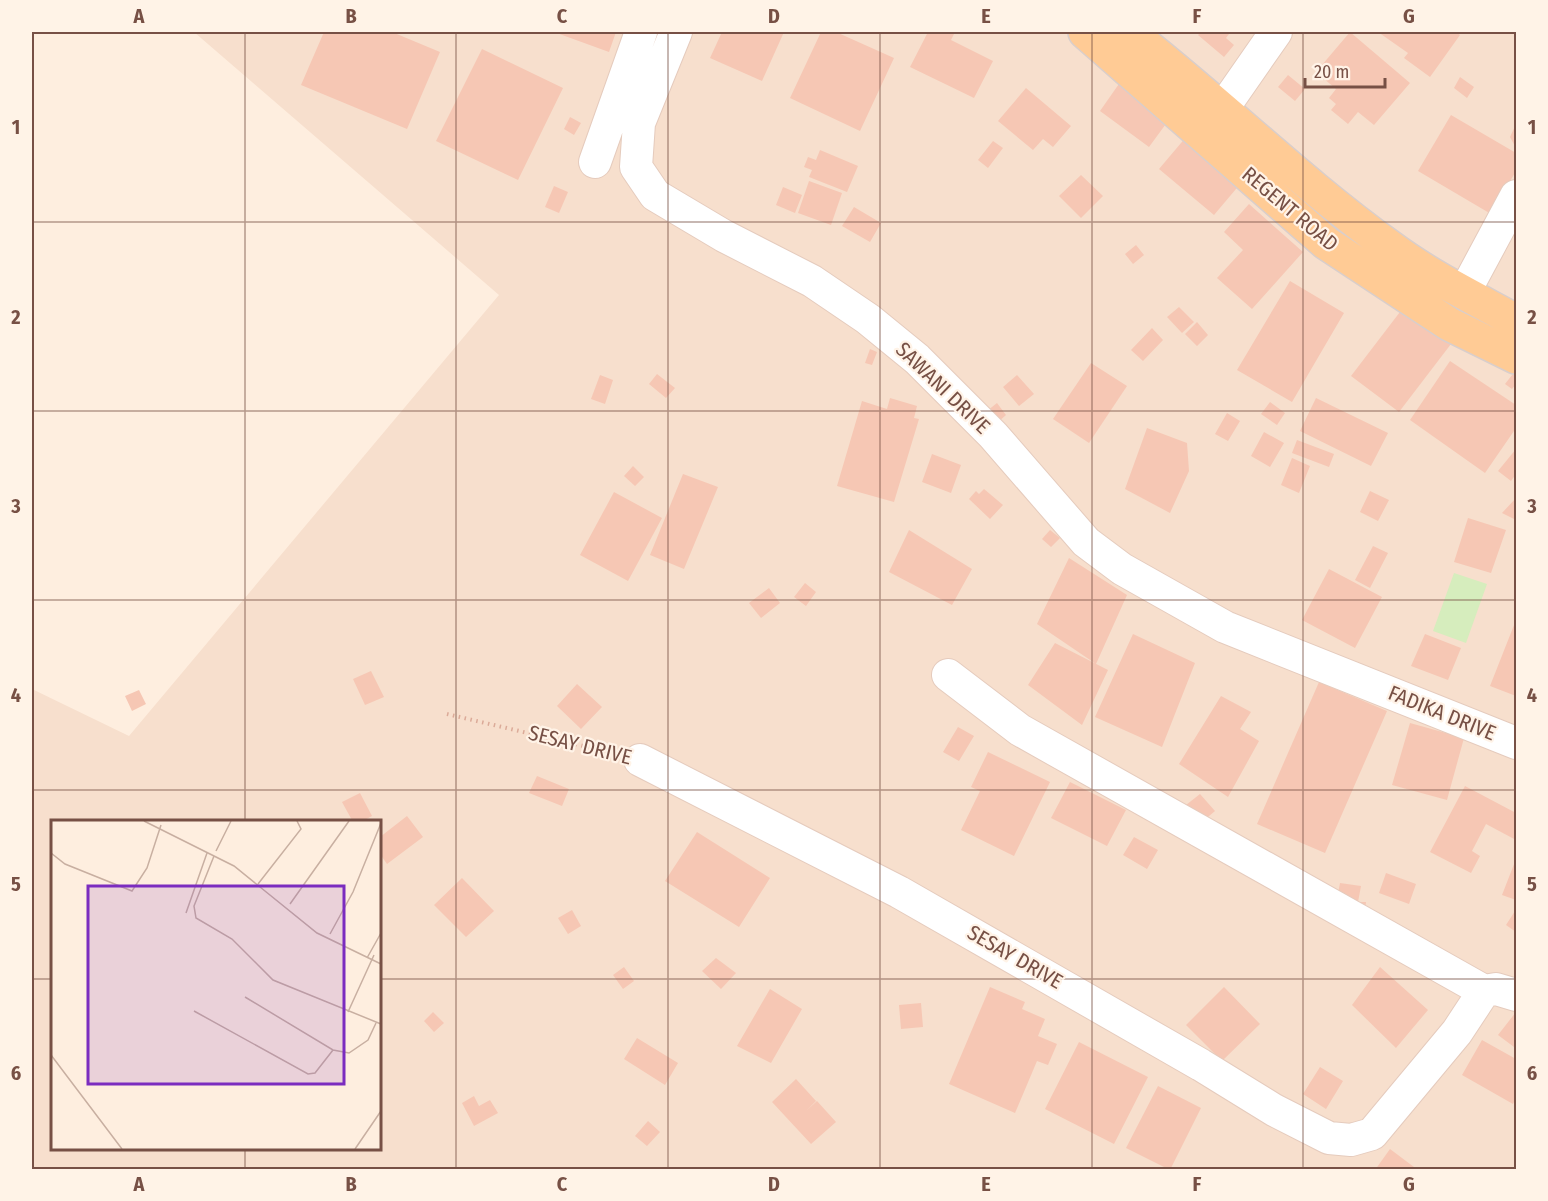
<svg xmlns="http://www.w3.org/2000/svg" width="1548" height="1201" font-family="'Fira Sans Condensed',sans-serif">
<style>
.residential{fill:#f7dfcd;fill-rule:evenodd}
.green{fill:#d6edbd}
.building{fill:#f6c7b4}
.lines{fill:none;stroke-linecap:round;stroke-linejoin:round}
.street-casing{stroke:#e5cbbd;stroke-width:34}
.primary-casing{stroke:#d9cecb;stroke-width:36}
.path{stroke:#dbaa98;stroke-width:4;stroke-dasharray:1.5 4.5;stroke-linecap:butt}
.street{stroke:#fff;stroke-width:32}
.primary{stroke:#ffcb95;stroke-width:33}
.grid{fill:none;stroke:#775045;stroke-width:1.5;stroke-opacity:0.55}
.labels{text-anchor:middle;stroke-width:4.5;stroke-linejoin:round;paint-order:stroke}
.street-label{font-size:21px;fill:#775045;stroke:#fff3e7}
.inset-road{fill:none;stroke:#c8afa1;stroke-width:1.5}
.view{fill:#7b2cbf;fill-opacity:0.15;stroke:#7b2cbf;stroke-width:3}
.inset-edge{fill:none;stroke:#775045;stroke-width:3}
.neatline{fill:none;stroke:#775045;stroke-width:2}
.grid-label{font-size:20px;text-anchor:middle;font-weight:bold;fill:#775045}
</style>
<rect width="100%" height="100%" fill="#feeedf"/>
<path class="residential" d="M194,32H1516V1169H32V689L129,736L499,295ZM52,822H380V1148H52Z"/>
<path class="green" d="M1454,573L1487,584L1466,643L1433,631Z"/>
<path class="building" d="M324,32H392L440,52L407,129L301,85Z
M554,32H616L609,52Z
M722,32H784L762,81L710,58Z
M821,32H836L894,58L860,131L790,98Z
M928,32H955L951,40L993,61L974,98L910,67Z
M1201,32H1227L1229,34L1226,38L1234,45L1224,57L1198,35Z
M1350,32L1410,83L1374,125L1358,112L1348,124L1331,110L1336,104L1329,98L1336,89L1316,72Z
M1378,32H1456L1460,35L1430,77L1404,58L1408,53Z
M482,49L563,88L518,180L436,141Z
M1288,75L1305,89L1295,101L1278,87Z
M1460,77L1474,87L1467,98L1454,88Z
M1121,81L1171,117L1149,147L1100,111Z
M1026,88L1071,126L1053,147L1043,139L1033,150L998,121Z
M1451,115L1516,153V171L1491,214L1418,171Z
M570,117L581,123L574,135L564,129Z
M1516,124V148L1510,137Z
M1192,130L1247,176L1214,215L1159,169Z
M993,141L1003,148L988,168L978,160Z
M820,150L858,166L847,192L809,177L812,170L804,167L808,157L816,160Z
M1081,175L1103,196L1081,218L1059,196Z
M809,181L842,193L831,225L798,213Z
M554,186L568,192L559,213L545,207Z
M783,187L802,195L795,213L776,205Z
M1249,204L1303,252L1252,309L1217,278L1243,250L1224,232Z
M854,207L881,223L870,242L842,226Z
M1136,245L1144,255L1133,264L1125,254Z
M1290,281L1344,313L1292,402L1237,370Z
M1179,307L1194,322L1182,333L1167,317Z
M1403,308L1451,344L1399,412L1351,376Z
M1197,322L1208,335L1197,346L1185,334Z
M1152,328L1163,340L1143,361L1131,350Z
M870,349L877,352L872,365L865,363Z
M1450,361L1516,405V428L1485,473L1410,420Z
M1091,363L1127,386L1089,443L1053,419Z
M1516,370V384L1512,389L1505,384Z
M657,374L675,388L666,398L649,384Z
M600,375L613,380L605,404L591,399Z
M1017,375L1034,394L1019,406L1003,387Z
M890,398L917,406L914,418L919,419L894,502L837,486L862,401L887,409Z
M1316,398L1388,433L1371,466L1300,431Z
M1270,402L1285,413L1277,425L1261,414Z
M997,403L1006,415L997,423L987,411Z
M1227,413L1240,421L1228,441L1215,434Z
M1147,428L1187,443L1189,471L1170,513L1125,489Z
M1264,432L1284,443L1270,467L1251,456Z
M1297,440L1334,454L1329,467L1292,453Z
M1516,449V474L1511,481L1498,471Z
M932,454L961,465L951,493L922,482Z
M1292,458L1310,466L1299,493L1281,485Z
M633,466L644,477L635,486L624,476Z
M683,474L718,487L684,569L650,555Z
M984,489L1003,505L990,519L969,499L976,491L979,494Z
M1370,491L1389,500L1378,521L1360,512Z
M614,492L662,518L628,581L580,555Z
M1516,498V520L1502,513Z
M1468,518L1506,530L1491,573L1454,562Z
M909,530L972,569L952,605L889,572Z
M1050,530L1060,538L1051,547L1042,539Z
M1373,546L1388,553L1370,588L1355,580Z
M1069,558L1127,595L1096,664L1037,624Z
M1329,569L1382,597L1355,648L1302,620Z
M805,583L816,592L806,606L794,597Z
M769,588L780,603L761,618L749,603Z
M1516,620V696L1490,686Z
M1133,634L1195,663L1162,747L1095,717Z
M1425,634L1461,648L1448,680L1411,666Z
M1055,643L1108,670L1082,725L1028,685Z
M371,671L384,697L365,705L353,679Z
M1319,682L1387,711L1325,853L1257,824Z
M577,684L602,707L581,729L557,706Z
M139,690L146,704L132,711L125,696Z
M1221,696L1251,712L1240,729L1259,741L1228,797L1179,764Z
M1410,723L1464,738L1447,800L1392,785Z
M958,727L974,736L959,761L943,752Z
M988,752L1050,782L1014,856L961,830L980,791L971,787Z
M537,776L569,789L562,806L529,793Z
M1070,782L1126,810L1107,846L1051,818Z
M1465,786L1516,813V840L1486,824L1472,851L1480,856L1471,873L1430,852Z
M360,793L372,816L361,822H353L342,802Z
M1200,794L1215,811L1202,822L1186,805Z
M407,816L423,837L387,864L380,854V837Z
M697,832L770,878L739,927L665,881Z
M1134,837L1158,850L1147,869L1123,855Z
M1516,859V900L1502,895Z
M1386,873L1416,884L1409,904L1379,893Z
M462,878L494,911L466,937L434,905Z
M1340,883L1361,886L1358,902H1366L1365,910L1337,899Z
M572,910L581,926L568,934L558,918Z
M1515,911L1516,912V932L1506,925Z
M716,958L736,973L721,989L702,971Z
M624,967L634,981L623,989L613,975Z
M1380,967L1428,1010L1396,1048L1352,1005Z
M990,987L1025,1002L1022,1009L1045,1019L1038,1036L1057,1044L1048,1065L1037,1061L1015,1113L949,1084Z
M1224,987L1260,1024L1222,1061L1186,1025Z
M770,989L802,1009L771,1063L737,1046Z
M921,1003L923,1027L901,1029L899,1005Z
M433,1012L444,1023L434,1032L424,1021Z
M1516,1012V1044L1514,1047L1498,1035Z
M637,1038L678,1063L665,1085L624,1059Z
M1482,1040L1516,1059V1098L1513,1104L1462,1075Z
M1079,1042L1148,1077L1114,1144L1045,1109Z
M1320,1067L1343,1081L1326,1109L1303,1094Z
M796,1079L816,1101L806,1111L817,1101L836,1122L811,1144L772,1102Z
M1158,1086L1201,1108L1170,1170L1126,1148Z
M474,1096L479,1106L490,1100L498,1113L474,1126L462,1103Z
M648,1121L660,1132L647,1146L635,1136Z
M1390,1149L1418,1170H1375Z"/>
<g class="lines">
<g class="street-casing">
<path id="street" d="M676,32L639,123L636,167L655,195L724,236L812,281L868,319L917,359L993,435L1086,542L1122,569L1225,627L1516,743
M1221,111L1276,32
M595,162L641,32
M1464,293L1516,196
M948,675L1020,730L1484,991
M640,760L899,892L1201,1065L1274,1110L1329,1138L1351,1140L1372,1134L1457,1032L1484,991L1496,989L1516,995"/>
</g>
<g class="primary-casing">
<path id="primary" d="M1085,32L1326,243L1449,324L1516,357
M1129,32C1218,101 1298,181 1390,247C1429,276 1474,298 1516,321"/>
</g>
<path class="path" d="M447,714L613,753"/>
<use href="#street" class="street"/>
<use href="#primary" class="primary"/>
</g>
<path class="grid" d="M245,32V822M456,32V1170M668,32V1170M880,32V1170M1092,32V1170M1303,32V1170M32,222H1516M32,411H1516M32,600H1516M32,790H1516M32,979H52M380,979H1516M245,1148V1170"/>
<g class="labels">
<g class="street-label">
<text transform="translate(1290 209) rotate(40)" y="7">REGENT ROAD</text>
<text transform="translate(943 388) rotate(44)" y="7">SAWANI DRIVE</text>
<text transform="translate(1442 713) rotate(22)" y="7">FADIKA DRIVE</text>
<text transform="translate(580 745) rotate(14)" y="7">SESAY DRIVE</text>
<text transform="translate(1015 957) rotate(30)" y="7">SESAY DRIVE</text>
</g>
</g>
<g transform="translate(51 820)">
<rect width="330" height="330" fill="#feeedf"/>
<path class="inset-road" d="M93,1L183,46L266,113L330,144M165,31L180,1M0,33L14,44L81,71L96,48L110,5M163,36L143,86L145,98L181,119L222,160L330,204M207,64L250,9L246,1M239,84L298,1M135,93L156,33M279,114L302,72L330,3M316,138L330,113M194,177L282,230L298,233L317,220L325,203M143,191L257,254L264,253L282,230M297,192L323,135M0,235L71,329M304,329L330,291"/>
<path class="view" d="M37,66H293V264H37Z"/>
<rect width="330" height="330" class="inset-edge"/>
</g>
<rect width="1548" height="1201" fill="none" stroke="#fff3e7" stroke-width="66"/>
<path d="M1305 78v9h80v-9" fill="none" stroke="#775045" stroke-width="3"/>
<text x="1314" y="78" font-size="18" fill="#775045" stroke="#fff3e7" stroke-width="4.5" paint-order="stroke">20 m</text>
<rect x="33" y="33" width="1482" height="1135" class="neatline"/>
<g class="grid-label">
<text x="139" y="23">A</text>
<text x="351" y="23">B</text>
<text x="562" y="23">C</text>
<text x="774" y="23">D</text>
<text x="986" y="23">E</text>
<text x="1197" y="23">F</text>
<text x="1409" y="23">G</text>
<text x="16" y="134">1</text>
<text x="1532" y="134">1</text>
<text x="16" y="324">2</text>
<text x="1532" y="324">2</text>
<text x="16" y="513">3</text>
<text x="1532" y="513">3</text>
<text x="16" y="702">4</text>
<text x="1532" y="702">4</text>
<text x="16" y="891">5</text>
<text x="1532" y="891">5</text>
<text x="16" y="1080">6</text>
<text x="1532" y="1080">6</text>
<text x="139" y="1191">A</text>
<text x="351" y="1191">B</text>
<text x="562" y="1191">C</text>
<text x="774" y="1191">D</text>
<text x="986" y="1191">E</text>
<text x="1197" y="1191">F</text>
<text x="1409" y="1191">G</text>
</g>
</svg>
